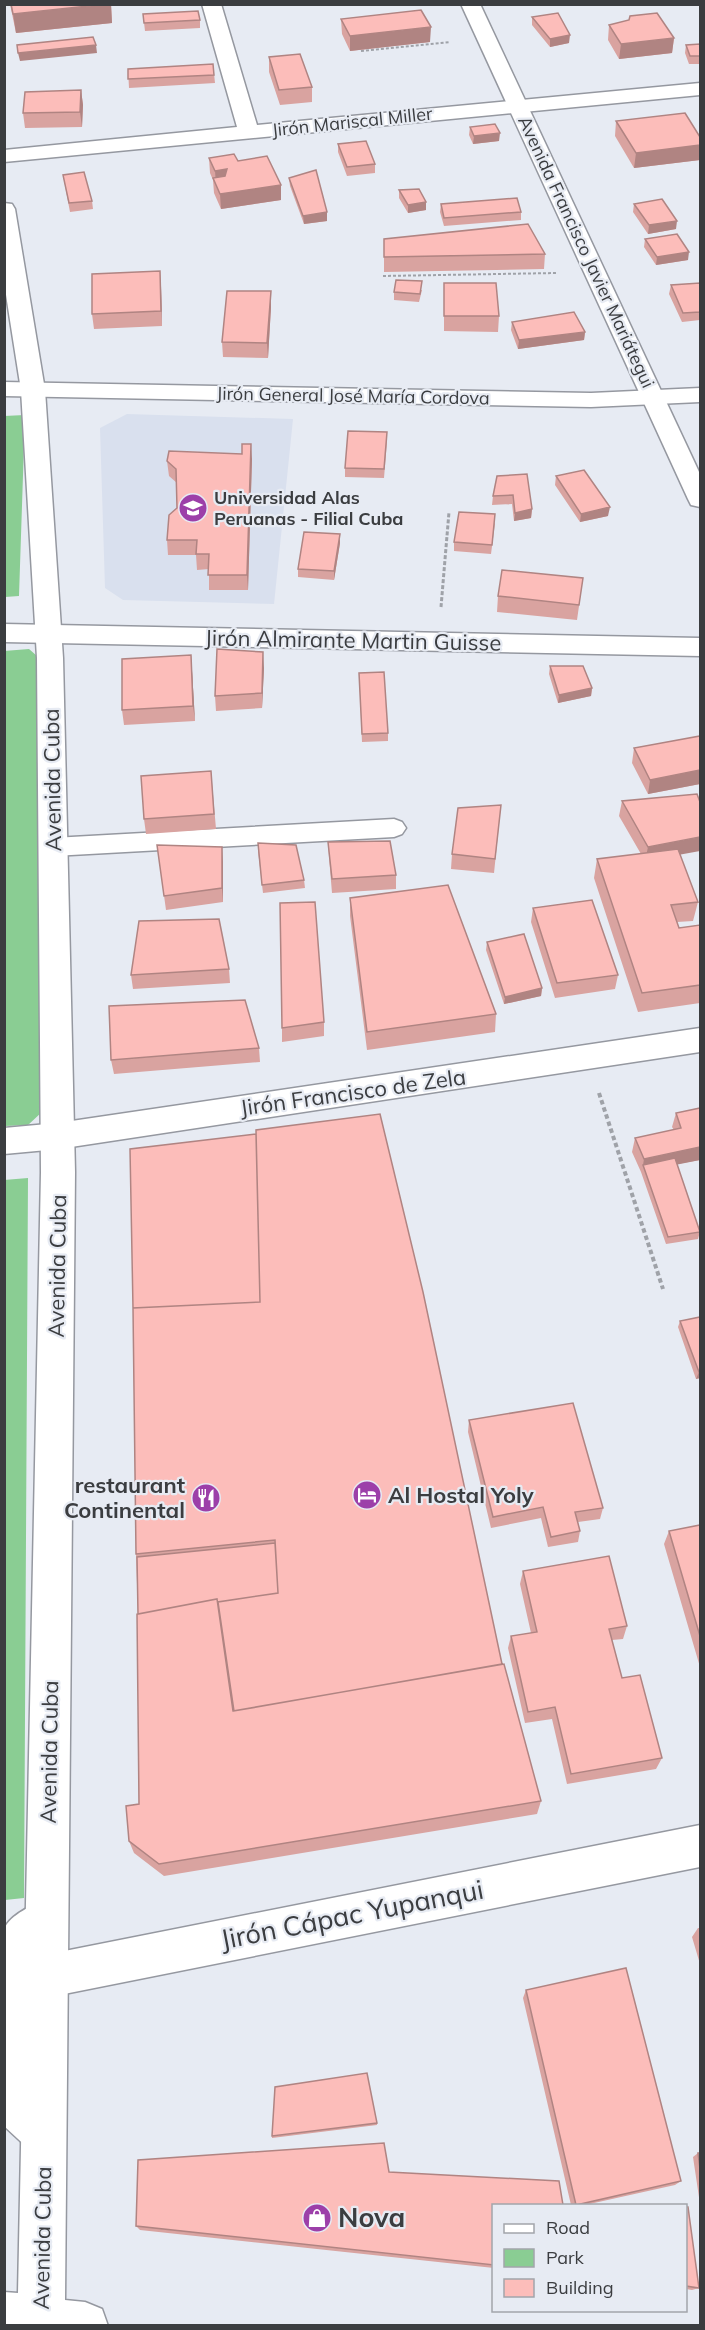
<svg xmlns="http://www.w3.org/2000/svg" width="705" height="2330" font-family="Mulish,sans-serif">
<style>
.built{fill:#d9e0ee}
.green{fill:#8acd93}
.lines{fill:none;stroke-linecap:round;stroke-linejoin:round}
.service-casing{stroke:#9598a0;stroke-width:3}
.minor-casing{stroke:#9598a0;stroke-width:3}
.tertiary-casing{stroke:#9598a0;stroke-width:3}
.secondary-casing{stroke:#9598a0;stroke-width:3}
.path-far2{stroke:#9fa2a8;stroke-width:2;stroke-dasharray:3 2;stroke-linecap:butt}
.path-far1{stroke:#9fa2a8;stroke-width:3;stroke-dasharray:4 2;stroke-linecap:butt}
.path{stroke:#9fa2a8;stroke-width:4;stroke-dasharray:4.5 3;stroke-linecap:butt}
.service{fill:#fff;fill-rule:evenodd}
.minor{fill:#fff;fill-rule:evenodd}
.tertiary{fill:#fff;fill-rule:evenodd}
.secondary{fill:#fff;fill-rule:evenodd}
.wall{fill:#d9a3a0}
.shaded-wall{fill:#b08482}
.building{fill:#fcbdba;stroke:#b08482;stroke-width:1.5}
.labels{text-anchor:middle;stroke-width:4.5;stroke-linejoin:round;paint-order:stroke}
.far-street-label{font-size:18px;fill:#3b3d40;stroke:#e7ebf3}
.far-poi-label{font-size:18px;font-weight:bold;fill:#3b3d40;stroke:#e7ebf3;text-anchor:start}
.street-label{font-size:22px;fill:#3b3d40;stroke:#e7ebf3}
.poi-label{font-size:22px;font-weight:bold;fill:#3b3d40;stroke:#e7ebf3;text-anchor:end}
.near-street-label{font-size:27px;fill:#3b3d40;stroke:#e7ebf3}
.near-poi-label{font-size:27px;font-weight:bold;fill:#3b3d40;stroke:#e7ebf3;text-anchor:start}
</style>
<rect width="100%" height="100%" fill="#e7ebf3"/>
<path class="built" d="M127,414L293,419L274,604L123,600L105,588L100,428Z"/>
<path class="green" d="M25,415L19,596L5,597L4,416Z
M29,649L37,656L42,1112L28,1125L5,1126L4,651Z
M28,1178L24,1898L5,1900L4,1180Z"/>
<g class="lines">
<g class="service-casing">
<path id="service" d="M394,819L402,822L406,828L402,834L394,837L53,856L45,853L41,847L45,841L53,838Z
M47,1899L59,1904L64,1916L59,1928L36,1945L31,2101L57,2125L62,2138L57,2151L44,2156L31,2151L4,2126V1929C10,1915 34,1904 47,1899Z"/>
</g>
<g class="minor-casing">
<path id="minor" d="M202,4H221L257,125L700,83V95L4,162V150L237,127Z
M4,382L591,393L700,388V402L591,407L4,396Z
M4,624L700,638V656L4,642Z
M700,1028V1052L58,1149L4,1154V1128L58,1123Z
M700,1825V1867L4,2006V1963Z"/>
</g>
<g class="tertiary-casing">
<path id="tertiary" d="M461,4H480L700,474V507L691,505L688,499Z"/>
</g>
<g class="secondary-casing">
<path id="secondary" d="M4,203L12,204L15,209L45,390L63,658L75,1172L65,2300L85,2302L102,2309L108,2326H4V2292L18,2293L41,1172L37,658L21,390L4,282Z"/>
</g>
<path class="path-far2" d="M361,51L450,42
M383,276L556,273"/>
<path class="path-far1" d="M441,607L449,512"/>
<path class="path" d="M599,1093L663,1289"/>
<use href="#service" class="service"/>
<use href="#minor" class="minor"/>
<use href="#tertiary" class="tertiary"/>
<use href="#secondary" class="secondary"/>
</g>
<path class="wall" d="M10,4H111L112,23L16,33Z
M143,14L200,20V28L145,31Z
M532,17L569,43L550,47L532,25Z
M341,19L430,42L350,51L342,34Z
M609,25L674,38L672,53L619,59L608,40Z
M700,44V64H689L685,53L686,45Z
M269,57L312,87V102L280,105L269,72Z
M213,64L215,83L129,88L128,69Z
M81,90L83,105L82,127L25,128L23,113Z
M616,121L700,137V160L634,168L615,136Z
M470,127L499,141L473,144L469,135Z
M338,144L375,164V173L347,176L338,152Z
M209,158L238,161L281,185V200L221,209L214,193L213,180L210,173Z
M63,175L92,201L93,209L70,212Z
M289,178L327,212V221L304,224L290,186Z
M399,190L426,202V210L408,213L399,198Z
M441,204L521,212V220L444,226L440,212Z
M634,204L676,229L648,234L633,212Z
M384,239L545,254L544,269L384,272Z
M645,239L688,260L656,265L644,247Z
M444,283L499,316L498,332L444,331Z
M700,283V320L682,322L669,294L671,285Z
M161,286L162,326L94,329L92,314Z
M422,290L419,302L394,300V292Z
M271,291V307L268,358L223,357L222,342Z
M512,322L585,332L584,340L518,349L511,330Z
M387,441L384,478L345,477V468Z
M252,459L248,590H209V569L197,570L196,555H168L167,540L177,508V483L169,476L167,461Z
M497,476L532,509L531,518L514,521L512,504L492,505L493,496Z
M556,476L608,516L580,522L555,485Z
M495,523L491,554L454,551V542Z
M340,543L334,580L298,577V569Z
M583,578L577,620L497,612L498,596Z
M191,655L195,721L124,725L122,710Z
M550,666L592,688L591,696L558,703L549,674Z
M264,668L262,708L216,711L215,696Z
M359,673L388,733V741L362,742Z
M700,737V784L648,794L632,763L634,748Z
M211,771L216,829L146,834L144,819Z
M622,801L680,855L698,902L693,921L677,922L679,928L700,925V1003L638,1012L594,878L597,859L641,854L619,816Z
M501,805L494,873L451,869L452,854Z
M328,842L396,875V889L332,893L329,857Z
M157,845L223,862V902L166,910Z
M258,851L304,880L305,888L263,893Z
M350,898L496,1014L495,1032L367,1050L350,916Z
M533,908L618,975L615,989L555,998L531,922Z
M487,942L542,988L541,996L504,1004L486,950Z
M229,969L230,983L133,989L131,975Z
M324,1022V1036L282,1042V1028Z
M259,1048L260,1062L114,1074L111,1060Z
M700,1108V1161V1160L677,1164L700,1232L698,1239L666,1244L641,1172L632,1152L635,1138L674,1130L672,1127L676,1113Z
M133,1308L502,1664L541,1801L537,1814L164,1876L134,1853L129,1841L139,1804L138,1614L136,1554Z
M700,1317V1378L696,1379L678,1327L680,1321Z
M469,1420L603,1508L600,1519L578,1522L580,1531L578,1542L548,1547L541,1518L491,1528L468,1432Z
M700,1525V1667L664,1544L669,1531Z
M523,1571L627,1626L623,1639L612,1640L622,1678L662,1758L656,1769L567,1784L552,1719L525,1723L508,1648L511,1636L531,1633L520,1584Z
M698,1928H700V1964L692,1937Z
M526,1990L681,2181L675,2185L585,2205H571L523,1998Z
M377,2123V2125L272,2138V2136Z
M698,2153H700V2204L693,2157Z
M494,2205V2268L140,2230L136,2226Z
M686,2207L699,2288L692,2290L686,2289Z"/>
<path class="shaded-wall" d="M111,4L112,23L16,33L13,14Z
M431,27L430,42L350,51V36Z
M570,35L569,43L550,47V39Z
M674,38L672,53L619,59L621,44Z
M96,45L97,53L20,61L18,53Z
M81,90L83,105L82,127L80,112Z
M500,133L499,141L473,144L474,136Z
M700,145V160L634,168L636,153Z
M227,169L228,184H216L215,171Z
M281,185V200L221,209L220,194Z
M426,202V210L408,213V205Z
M327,212V221L304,224L303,216Z
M677,221L676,229L648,234L649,225Z
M689,252L688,260L656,265L657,257Z
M160,271L161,286L162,326L161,311Z
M271,291V307L268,358L267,343Z
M585,332L584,340L518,349L519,340Z
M251,444L252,459L248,590L247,575Z
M610,507L608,516L580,522L581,514Z
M532,509L531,518L514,521L515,513Z
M340,534V543L334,580V571Z
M263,652L264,668L262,708V693Z
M191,655L192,670L195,721L193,706Z
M592,688L591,696L558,703L559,695Z
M700,770V784L648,794L650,780Z
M700,837V851L645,861L648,847Z
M222,847L223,862V902L222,888Z
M542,988L541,996L504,1004L505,997Z
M700,1147V1160L645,1171L643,1165L644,1159Z
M699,1372H700V1378L696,1379Z"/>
<path class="building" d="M11,4H107L13,14Z
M421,10L431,27L350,36L341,19Z
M198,11L200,20L144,23L143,14Z
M558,13L570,35L550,39L532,17Z
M657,13L674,38L621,44L609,25L629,20L630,16Z
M93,37L96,45L18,53L17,45Z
M700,44V56H690L686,45Z
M300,54L312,87L279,90L269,57Z
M213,64L214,75L128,79V69Z
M81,90L80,112L23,113L25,92Z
M685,113L700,137V145L636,153L616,121Z
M495,124L500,133L474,136L470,127Z
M366,141L375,164L347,167L338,144Z
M234,154L238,161L267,156L281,185L220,194L213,178L225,176L227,169L215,171L209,158Z
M316,170L327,212L303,216L289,178Z
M84,172L92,201L69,203L63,175Z
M419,189L426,202L408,205L399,190Z
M517,198L521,212L444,218L441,204Z
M662,199L677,221L649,225L634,204Z
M528,224L545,254L384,257V239Z
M677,234L689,252L657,257L645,239Z
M160,271L161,311L92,314V274Z
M396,280L422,281L420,294L394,292Z
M444,283H496L499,316H444Z
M700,283V312L683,313L671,285Z
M227,291H271L267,343L222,342Z
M574,312L585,332L519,340L512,322Z
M348,431L387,432L384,469L345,468Z
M242,444H251L247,575H208L209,554H196L197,540H167L169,515L177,508L176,469L167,461L169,451L242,454Z
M584,470L610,507L581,514L556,476Z
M527,474L532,509L515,513L513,495L493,496L497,476Z
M459,512L495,514L492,545L454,542Z
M304,532L340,534L334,571L298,569Z
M502,570L583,578L579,605L498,596Z
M217,649L263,652L262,693L215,696Z
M191,655L193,706L122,710V659Z
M550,666H583L592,688L559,695Z
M384,672L388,733L362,734L359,673Z
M700,736V770L650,780L634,748Z
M211,771L214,814L144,819L141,776Z
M697,794L700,802V837L648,847L622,801Z
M501,805L495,859L452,854L458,808Z
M390,841L396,875L332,879L328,842Z
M258,843L296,845L304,880L262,885Z
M157,845L222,847V888L164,896Z
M678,849L698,902L671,905L679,928L700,925V985L642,993L597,859Z
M448,885L496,1014L367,1032L350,898Z
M592,900L618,975L557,983L533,908Z
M315,902L324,1022L282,1028L280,903Z
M219,919L229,969L131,975L139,921Z
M524,934L542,988L505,997L487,942Z
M245,1000L259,1048L111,1060L109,1006Z
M700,1108V1147L644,1159L635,1138L681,1128L676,1113Z
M380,1114L423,1292L502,1664L234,1711L218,1602L278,1593L275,1540L136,1554L133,1308L260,1302L256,1130Z
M256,1134L260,1302L133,1308L130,1149Z
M675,1158L700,1232L668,1237L643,1165Z
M700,1317V1372H699L680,1321Z
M573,1403L603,1508L575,1512L580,1531L551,1537L543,1507L493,1517L469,1420Z
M700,1525V1636L669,1531Z
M275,1543L278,1593L218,1602V1606L217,1599L138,1614L137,1557Z
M609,1556L627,1626L609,1629L622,1678L640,1675L662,1758L571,1774L555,1707L528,1712L511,1636L537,1632L523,1571Z
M217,1599L233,1711L504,1664L541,1801L159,1864L129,1841L126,1806L139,1804L137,1614Z
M626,1968L681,2181L576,2205L526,1990Z
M367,2073L377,2123L272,2136L275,2087Z
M384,2143L389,2172L559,2181L563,2205H494V2265L136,2226L138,2160Z
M698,2153H700V2169Z
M686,2207H688L699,2288L686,2286Z"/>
<defs>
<g id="university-disc" transform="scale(1.5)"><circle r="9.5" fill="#9c3fa9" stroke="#e7ebf3"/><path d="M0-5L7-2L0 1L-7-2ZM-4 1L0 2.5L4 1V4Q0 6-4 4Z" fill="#fff"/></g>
<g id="hotel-disc" transform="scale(1.5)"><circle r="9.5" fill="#9c3fa9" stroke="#e7ebf3"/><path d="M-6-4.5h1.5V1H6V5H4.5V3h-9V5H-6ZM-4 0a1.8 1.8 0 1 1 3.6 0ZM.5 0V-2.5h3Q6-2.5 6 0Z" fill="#fff"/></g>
<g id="restaurant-disc" transform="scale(1.5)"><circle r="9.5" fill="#9c3fa9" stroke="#e7ebf3"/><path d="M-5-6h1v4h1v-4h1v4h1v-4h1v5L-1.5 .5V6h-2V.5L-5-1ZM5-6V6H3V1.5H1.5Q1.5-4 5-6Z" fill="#fff"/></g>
<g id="shop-disc" transform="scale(1.5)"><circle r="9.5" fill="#9c3fa9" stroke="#e7ebf3"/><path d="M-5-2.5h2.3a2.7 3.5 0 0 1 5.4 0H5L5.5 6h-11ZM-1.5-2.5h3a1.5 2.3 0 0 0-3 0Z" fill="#fff"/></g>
</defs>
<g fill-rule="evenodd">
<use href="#university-disc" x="193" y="508"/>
<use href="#hotel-disc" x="367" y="1495"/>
<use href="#restaurant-disc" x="206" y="1498"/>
<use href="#shop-disc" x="317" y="2218"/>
</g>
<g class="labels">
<g class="far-street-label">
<text transform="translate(352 122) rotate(-6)" y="6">Jirón Mariscal Miller</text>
<text transform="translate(586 252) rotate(65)" y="6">Avenida Francisco Javier Mariátegui</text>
<text transform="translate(353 396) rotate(1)" y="6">Jirón General José María Cordova</text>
</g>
<g class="far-poi-label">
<text x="214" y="504">Universidad Alas<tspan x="214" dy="21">Peruanas - Filial Cuba</tspan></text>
</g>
<g class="street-label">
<text transform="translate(353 640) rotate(1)" y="8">Jirón Almirante Martin Guisse</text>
<text transform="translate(52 780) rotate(-91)" y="8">Avenida Cuba</text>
<text transform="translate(353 1092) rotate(-8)" y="8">Jirón Francisco de Zela</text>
<text transform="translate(57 1266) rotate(-89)" y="8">Avenida Cuba</text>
<text transform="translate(49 1752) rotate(-89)" y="8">Avenida Cuba</text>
<text transform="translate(42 2238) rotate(-89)" y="8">Avenida Cuba</text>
</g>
<g class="poi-label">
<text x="185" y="1493">restaurant<tspan x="185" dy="25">Continental</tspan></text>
<text x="388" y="1503" text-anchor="start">Al Hostal Yoly</text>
</g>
<g class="near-street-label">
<text transform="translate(352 1915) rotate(-11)" y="9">Jirón Cápac Yupanqui</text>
</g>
<g class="near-poi-label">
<text x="338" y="2227">Nova</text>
</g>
</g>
<rect width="705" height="2330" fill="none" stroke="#3b3d40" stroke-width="12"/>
<rect x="492" y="2204" width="195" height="108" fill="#e7ebf3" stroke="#a2a5ab" stroke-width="1.5"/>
<rect x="504" y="2224" width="30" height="9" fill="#ffffff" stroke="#a2a5ab" stroke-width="1.5"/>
<text x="546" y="2234" font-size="18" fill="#3b3d40">Road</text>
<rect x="504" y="2249" width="30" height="18" fill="#8acd93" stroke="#a2a5ab" stroke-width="1.5"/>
<text x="546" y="2264" font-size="18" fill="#3b3d40">Park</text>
<rect x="504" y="2279" width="30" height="18" fill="#fcbdba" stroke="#a2a5ab" stroke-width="1.5"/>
<text x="546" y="2294" font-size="18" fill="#3b3d40">Building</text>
</svg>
